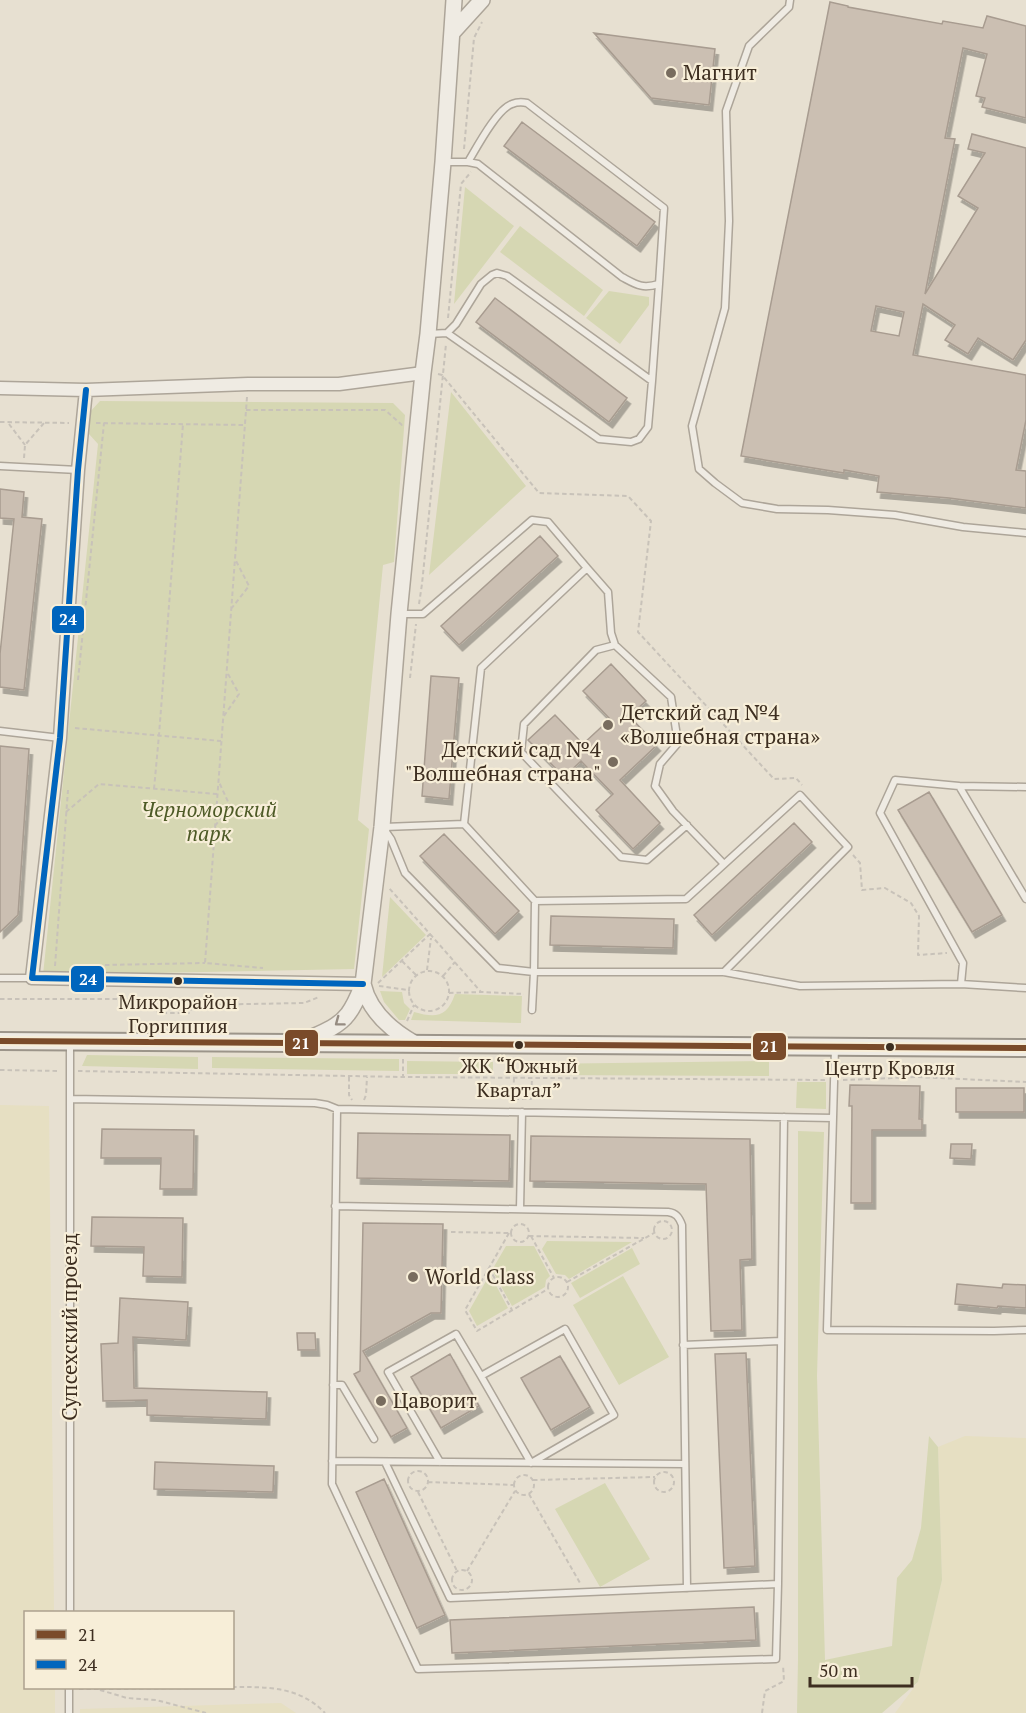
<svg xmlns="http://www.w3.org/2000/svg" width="1026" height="1713" font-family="'PT Serif',serif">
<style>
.farmland{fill:#e6dfc2}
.green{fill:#d6d7b3}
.building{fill:#cbbfb2;stroke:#a89c90;stroke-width:1.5;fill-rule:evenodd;filter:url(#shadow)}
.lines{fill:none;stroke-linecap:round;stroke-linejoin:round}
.service-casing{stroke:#ada599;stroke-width:9}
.minor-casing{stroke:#ada599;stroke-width:15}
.tertiary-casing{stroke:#ada599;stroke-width:18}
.secondary-casing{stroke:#9c958a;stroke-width:20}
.path{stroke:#c8c2b9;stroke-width:2;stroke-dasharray:4.5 3;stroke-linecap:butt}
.service{stroke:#efebe3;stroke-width:6}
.minor{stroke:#efebe3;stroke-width:12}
.tertiary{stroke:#efebe3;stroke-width:15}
.secondary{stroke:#efebe3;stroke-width:16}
.bus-1-casing{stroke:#f7eed8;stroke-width:10}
.bus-2-casing{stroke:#f7eed8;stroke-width:10}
.bus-1{stroke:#7a4b2a;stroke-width:6}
.bus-2{stroke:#0065bd;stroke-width:6}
.oneway{stroke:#968c82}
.poi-dot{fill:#786c5e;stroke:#f7eed8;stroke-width:2}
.bus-dot{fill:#3d2e20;stroke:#f7eed8;stroke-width:2}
.labels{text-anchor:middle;stroke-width:4.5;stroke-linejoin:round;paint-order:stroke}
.bus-label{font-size:20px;fill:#3d2e20;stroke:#f7eed8}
.poi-label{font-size:21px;fill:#3d2e20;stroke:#f7eed8;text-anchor:start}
.park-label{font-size:21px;font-style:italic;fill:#4d5a26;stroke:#f7eed8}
.street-label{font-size:21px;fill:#3d2e20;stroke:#f7eed8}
.line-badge{stroke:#f7eed8;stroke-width:2}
.badge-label{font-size:16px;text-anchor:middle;font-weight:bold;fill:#fff}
</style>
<defs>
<filter id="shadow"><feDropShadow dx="3.5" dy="6" stdDeviation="0" flood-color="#0004"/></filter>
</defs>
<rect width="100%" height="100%" fill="#e7e0d1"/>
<path class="farmland" d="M0,1105L49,1106L54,1612H26V1688H55V1713H0Z
M965,1436L1026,1438V1713H895L918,1682L942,1580L938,1447Z
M281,1703L296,1713H80V1709Z"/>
<path class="green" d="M465,187L514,226L454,304Z
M520,226L603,290L584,316L500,252Z
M609,291L649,297V305L620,344L586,318Z
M451,392L526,486L429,575Z
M100,401L393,403L405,415L394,562L383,565L358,820L369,829L354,969L43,975L98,444L89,434V413Z
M390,897L426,935L382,977Z
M380,991L402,992L404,1003L410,1009L405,1020H399L384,1002Z
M455,994L522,996L521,1023L411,1020L414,1012C435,1018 447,1018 455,994Z
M87,1055L198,1057V1069L82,1066Z
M212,1057L399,1059V1071L212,1068Z
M407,1061L493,1062V1074H407Z
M769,1061V1076L536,1075V1064Z
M797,1082H826V1109L796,1108Z
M798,1131L824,1132L817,1376L825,1660L892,1646L897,1578L912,1560L921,1528L929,1436L938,1447L942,1580L918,1682L882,1713H797L798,1660Z
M547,1241L632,1242L569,1279L565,1275L556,1274L542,1249Z
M506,1246H534L550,1276L546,1280L545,1287L512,1306L492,1270Z
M632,1248L640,1264L580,1298L571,1283Z
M490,1274L508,1308L477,1326L469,1311Z
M623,1276L669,1357L619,1385L573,1305Z
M605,1483L650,1559L600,1587L555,1509Z"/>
<path class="building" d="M830,2L848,6V7L942,24L943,21L983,28L987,16L1026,26V118L982,107L985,98L976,96L987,54L963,48L945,138L955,139L925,294L978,208L958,196L985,153L968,149L972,134L1026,148V340L1013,360L978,338L968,354L945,340L955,325L923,304L913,355L1026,375V420L1016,470L1026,471V508L949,498L877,492L879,476L844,470V473L741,456ZM876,306L904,312L899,336L871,331Z
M594,33L715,49L709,105L651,98Z
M522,122L655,222L637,246L504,146Z
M495,298L627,398L609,422L476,322Z
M0,489L24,492L22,517L42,519L24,690L0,687V654L14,519L0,518Z
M540,536L558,556L459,645L441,626Z
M611,664L646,701L629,716L657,745L620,780L660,823L633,849L596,810L613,794L581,761L564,777L528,740L555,715L583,744L610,719L583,691Z
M431,676L459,678L449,799L422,796Z
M0,746L29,749L18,915L0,932Z
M929,792L1002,915L972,932L898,810Z
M794,823L812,842L712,935L694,915Z
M444,834L519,911L495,934L420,856Z
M551,916L674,919L673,948L550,945Z
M850,1085L920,1086L919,1119H922V1130H872V1203H851L852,1106H849Z
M956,1088H1024V1112H956Z
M102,1129L194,1130L193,1189H160L161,1158H101Z
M358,1133L510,1135L509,1181L357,1178Z
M531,1136L750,1139L752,1259L740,1260L742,1330L711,1331L706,1184L530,1181Z
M951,1144H972L971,1159L950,1158Z
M92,1217L183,1218L182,1277L143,1276L144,1247L91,1246Z
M363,1223L443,1224L441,1313H431L363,1351L407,1428L391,1437L354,1374L360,1371Z
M957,1284L1002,1288L1003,1284L1026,1285V1308L998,1306L997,1308L955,1304Z
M120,1298L188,1302L186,1340L133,1337L134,1388L267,1392L266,1419L147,1415V1400L103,1401L101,1344L118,1343Z
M297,1333H315L316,1350H298Z
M746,1353L755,1566L724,1568L715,1354Z
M450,1354L479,1406L441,1428L411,1377Z
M560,1356L590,1407L551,1430L521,1378Z
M155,1462L274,1466L273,1492L154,1489Z
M384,1479L445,1615L417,1628L356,1492Z
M754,1607L756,1640L452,1653L450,1620Z"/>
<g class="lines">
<g class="service-casing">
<path id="service" d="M790,0L789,7L749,46L726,111L729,221L725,308L692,426L699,469L715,483L742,503L777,509L828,510L895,515L963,527L1026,533
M444,162H468L478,164L622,277C637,285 642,289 659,284L664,208L527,103C522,102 517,102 512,104C497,109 477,147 468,162
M428,334L447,333L599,439L631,442L639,439L648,427L652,381L507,276L497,273L492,275L481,284L456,324L447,333
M652,381L659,284
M0,466L78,470
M587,568L608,592L611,633L615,645
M399,614H423L532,520L548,522L587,568L481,668L464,824L535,901L686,899L800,795L848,847L724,972
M0,731L60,738
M959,786L895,780L880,813L963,963L961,984
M1026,787L959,786L1026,899
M687,825L647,860L621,857L521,752L524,724L596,650L615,645L671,697L678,743L660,764L655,786L673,811L724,864
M384,827L464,824
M384,829L391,839L405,873L498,968L534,972L532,1010
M535,901L534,972H724L800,986L961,984L1026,988
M0,978H32
M835,1047L827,1330L994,1331L1026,1330
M71,1099L315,1103L327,1105L337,1109L833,1118
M337,1109L332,1484L418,1669L776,1659L778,1584L784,1117
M335,1206L668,1212C676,1213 679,1217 682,1225L687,1588
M520,1209L522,1112
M683,1345L781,1341
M333,1385H342L374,1439
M332,1461L685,1464
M385,1462L450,1598L778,1584
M440,1462L388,1372L456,1334L481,1376L565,1329L614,1415L531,1463L481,1376
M70,1612V1042
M69,1713V1688"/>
</g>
<g class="minor-casing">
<path id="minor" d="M0,388L86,390L248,384H339L423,373
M86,390L78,470L60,738L32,978L363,984"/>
</g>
<g class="tertiary-casing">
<path id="tertiary" d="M452,33L482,0
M299,1043C315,1035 337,1029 348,1014C355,1005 359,994 363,984
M414,1043C391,1030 369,1011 363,984L382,827L399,614L423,373L428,334L443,162L454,0"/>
</g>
<g class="secondary-casing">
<path id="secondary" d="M0,1041L1026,1048"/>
</g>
<path class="path" d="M464,149L474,38L482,22
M448,318L461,184L471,172
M438,374L442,375L539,493L628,496L651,521L638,632L774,779L796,778L802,785
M247,397L205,963L263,968
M246,410H385L402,425H405
M0,422L69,423
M96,423L245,425
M9,424L25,445
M24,458L25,445L44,423
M419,604L422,584L446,344
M231,609L249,586L235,559
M410,678L416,624
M78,680L104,423
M224,716L239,694L227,672
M75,728L221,741
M154,789L159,735L183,424
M66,812L99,784L217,794
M215,826L230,806L219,782
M853,855L860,863L862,890L885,888L911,903L919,916L918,955L947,953
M430,934L481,992
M402,961L416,975
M105,965L205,963
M55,966L68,790
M427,970L431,938
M409 991a20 20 0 1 1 40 0a20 20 0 1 1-40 0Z
M443,976L455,962
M378,983L430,934L389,888
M379,986L408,990
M449,993L481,992L524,994
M0,999H153L158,1013H190L192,1005L304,1003L319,997
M407,1021L414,1005
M403,1059V1077
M0,1070L60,1071
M78,1071L403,1077L825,1080
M349,1077V1095L352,1100
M514,1078L513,1099H531L532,1078
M843,1080L917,1077L1026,1082
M364,1100L366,1095L367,1077
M654 1230a9 9 0 1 1 18 0a9 9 0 1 1-18 0Z
M511 1233a9 9 0 1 1 18 0a9 9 0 1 1-18 0Z
M451,1232L508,1233
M509,1233L465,1310L477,1331L548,1289
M529,1236L644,1238
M531,1236L554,1278
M489,1268L512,1310
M548 1287a10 10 0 1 1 20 0a10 10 0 1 1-20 0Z
M567,1282L654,1233
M408 1481a10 10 0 1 1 20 0a10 10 0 1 1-20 0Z
M654 1482a10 10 0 1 1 20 0a10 10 0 1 1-20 0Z
M514 1485a10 10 0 1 1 20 0a10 10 0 1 1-20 0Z
M533,1480L655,1477
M428,1482L514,1485
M418,1492L457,1571
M529,1494L580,1583
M452 1580a10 10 0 1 1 20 0a10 10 0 1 1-20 0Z
M467,1571L515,1491
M232,1687C267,1687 299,1686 325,1713
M79,1689L211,1688
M100,1690L127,1698L156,1700L206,1713
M762,1713L765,1691L784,1681L783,1665"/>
<use href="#service" class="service"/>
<use href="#minor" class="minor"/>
<use href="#tertiary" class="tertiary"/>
<use href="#secondary" class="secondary"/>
<g class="bus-1-casing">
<path id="bus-1" d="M0,1041L1026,1048"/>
</g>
<g class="bus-2-casing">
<path id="bus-2" d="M86,390L78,470L60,738L32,978L363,984"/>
</g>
<use href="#bus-1" class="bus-1"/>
<use href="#bus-2" class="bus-2"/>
</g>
<defs><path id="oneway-chevron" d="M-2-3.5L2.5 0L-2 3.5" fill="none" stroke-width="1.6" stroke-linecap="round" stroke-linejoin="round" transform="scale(1.5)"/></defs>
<use class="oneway" href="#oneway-chevron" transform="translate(339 1022) rotate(143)"/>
<g class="poi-dot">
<circle cx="671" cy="73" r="6"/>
<circle cx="608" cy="725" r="6"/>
<circle cx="613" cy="762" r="6"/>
<circle cx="413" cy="1277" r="6"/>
<circle cx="381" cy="1401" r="6"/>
</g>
<g class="bus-dot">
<circle cx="178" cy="981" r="5"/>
<circle cx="519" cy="1045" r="5"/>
<circle cx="890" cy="1047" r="5"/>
</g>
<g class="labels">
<g class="bus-label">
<text x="178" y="1009">Микрорайон<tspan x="178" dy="24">Горгиппия</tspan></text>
<text x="519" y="1073">ЖК “Южный<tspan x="519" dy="24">Квартал”</tspan></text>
<text x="890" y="1075">Центр Кровля</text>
</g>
<g class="poi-label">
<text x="683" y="80">Магнит</text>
<text x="620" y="720">Детский сад №4<tspan x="620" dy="24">«Волшебная страна»</tspan></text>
<text x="601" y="757" text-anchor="end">Детский сад №4<tspan x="601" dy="24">"Волшебная страна"</tspan></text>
<text x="425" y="1284">World Class</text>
<text x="393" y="1408">Цаворит</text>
</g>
<g class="park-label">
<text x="209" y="817">Черноморский<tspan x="209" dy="24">парк</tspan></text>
</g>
<g class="street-label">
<text transform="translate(70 1327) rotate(-90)" y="7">Супсехский проезд</text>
</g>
</g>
<g class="line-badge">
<rect x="51" y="605" width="34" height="29" rx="6" fill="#0065bd"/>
<rect x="70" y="965" width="35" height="28" rx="6" fill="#0065bd"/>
<rect x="284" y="1029" width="35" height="28" rx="6" fill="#7a4b2a"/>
<rect x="752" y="1032" width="35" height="29" rx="6" fill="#7a4b2a"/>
</g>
<g class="badge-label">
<text x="68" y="625">24</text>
<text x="88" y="985">24</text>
<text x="301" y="1049">21</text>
<text x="769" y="1052">21</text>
</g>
<rect x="24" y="1611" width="210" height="78" fill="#f7eed8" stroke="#ada18e" stroke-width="1.5"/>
<rect x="36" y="1630" width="30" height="9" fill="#7a4b2a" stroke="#ada18e" stroke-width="1.5"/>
<text x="78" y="1641" font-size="18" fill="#3d2e20">21</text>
<rect x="36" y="1660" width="30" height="9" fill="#0065bd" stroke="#ada18e" stroke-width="1.5"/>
<text x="78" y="1671" font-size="18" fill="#3d2e20">24</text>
<path d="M810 1677v9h102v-9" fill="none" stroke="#3d2e20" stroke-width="3"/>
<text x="819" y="1677" font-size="18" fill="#3d2e20" stroke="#f7eed8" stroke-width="4.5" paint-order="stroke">50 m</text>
</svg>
